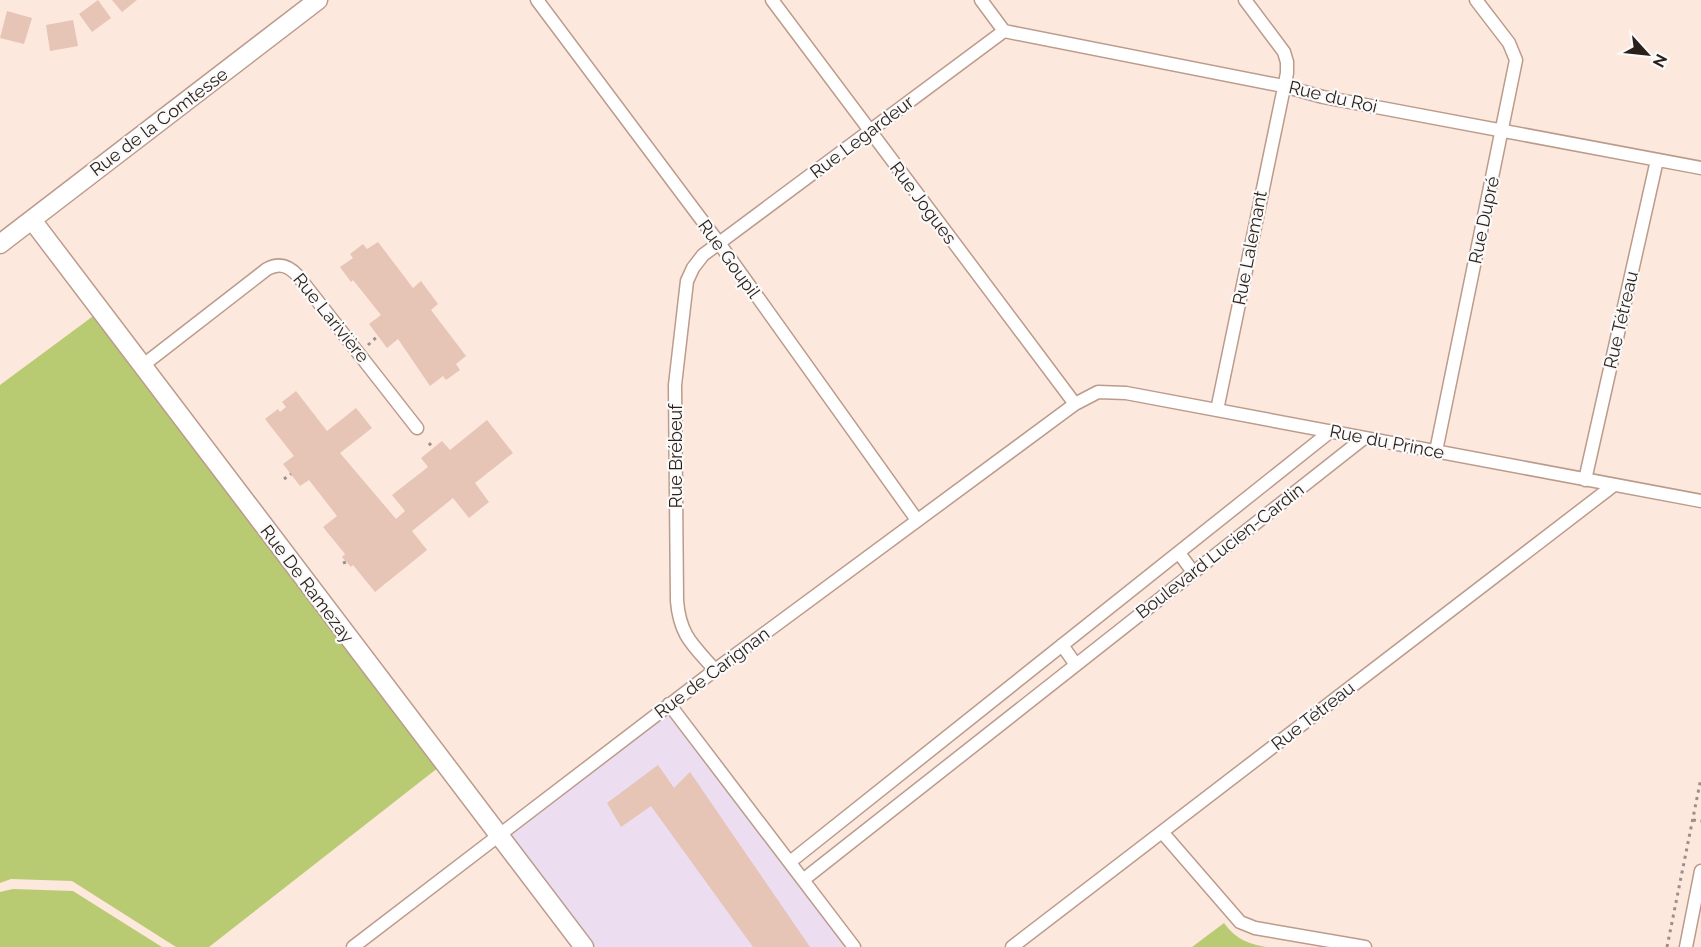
<svg xmlns="http://www.w3.org/2000/svg" width="1701" height="947" font-family="Raleway,sans-serif">
<style>
.education{fill:#ecddf0}
.green{fill:#b9cb72}
.building{fill:#e6c4b6}
.lines{fill:none;stroke-linecap:round;stroke-linejoin:round}
.street-casing{stroke:#bb9b8c;stroke-width:15}
.secondary-casing{stroke:#bb9b8c;stroke-width:21}
.path{stroke:#9f8e86;stroke-width:3;stroke-dasharray:3 4.5;stroke-linecap:butt}
.street{stroke:#fff;stroke-width:12}
.secondary{stroke:#fff;stroke-width:18}
.labels{text-anchor:middle;stroke-width:4.5;stroke-linejoin:round;paint-order:stroke}
.street-label{font-size:18px;fill:#2b1f19;stroke:#fafafa}
</style>
<rect width="100%" height="100%" fill="#fde8de"/>
<path class="education" d="M668,709L849,947H591L507,835Z"/>
<path class="green" d="M100,311L448,760L209,947H176L72,881L11,879L0,883V385Z
M13,889L73,891L162,947H0V892Z
M1224,923C1236,939 1246,943 1266,947H1192Z"/>
<path class="building" d="M98,0L111,18L92,32L79,14Z
M112,0H137L122,12Z
M7,11L32,18L24,44L0,38Z
M73,20L78,46L50,51L46,25Z
M378,242L413,288L421,281L438,304L431,310L466,356L456,364L460,370L446,380L443,376L430,386L398,339L387,348L369,324L381,315L353,280L351,282L340,267L353,258L350,254L363,244L367,249Z
M296,391L327,431L356,408L372,428L340,453L396,519L405,511L392,495L428,467L421,458L442,441L450,450L487,420L513,453L475,483L489,502L469,518L453,498L412,531L427,550L375,592L353,565L351,567L342,557L345,554L323,527L337,516L309,480L300,486L283,464L294,456L265,419L278,409L280,412L286,407L282,402Z
M658,765L674,788L690,772L810,947H753L651,806L621,827L607,803Z"/>
<g class="lines">
<g class="street-casing">
<path id="street" d="M537,0L719,243L917,520
M772,0L1075,404
M981,0L1004,31L1283,86L1323,97L1701,168
M142,366L267,269C280,262 289,266 298,276L417,428
M1217,410L1287,73V62L1284,52L1245,0
M1436,451L1516,60L1509,43L1476,0
M1585,480L1657,160
M1179,553L1193,572
M1062,645L1076,665
M715,670C693,645 680,636 677,601L675,385L687,281L693,268L703,255L1004,31
M669,704L854,947
M1162,832L1240,922L1255,928L1365,947
M790,862L1331,431
M803,880L1364,438
M353,947L715,670L1075,404L1098,392L1126,393L1701,501
M1012,947L1614,485
M1686,947L1701,871"/>
</g>
<g class="secondary-casing">
<path id="secondary" d="M32,220L584,947
M0,244L318,0"/>
</g>
<path class="path" d="M368,345L378,336
M429,443L433,448
M284,479L291,474
M343,563L346,562
M1693,820L1701,821
M1667,947L1701,778"/>
<use href="#street" class="street"/>
<use href="#secondary" class="secondary"/>
</g>
<g class="labels">
<g class="street-label">
<text transform="translate(1333 97) rotate(13)" y="6">Rue du Roi</text>
<text transform="translate(159 122) rotate(-37)" y="6">Rue de la Comtesse</text>
<text transform="translate(862 137) rotate(-37)" y="6">Rue Legardeur</text>
<text transform="translate(923 203) rotate(53)" y="6">Rue Jogues</text>
<text transform="translate(1484 220) rotate(-78)" y="6">Rue Dupré</text>
<text transform="translate(1250 248) rotate(-79)" y="6">Rue Lalemant</text>
<text transform="translate(729 259) rotate(54)" y="6">Rue Goupil</text>
<text transform="translate(331 318) rotate(51)" y="6">Rue Larivière</text>
<text transform="translate(1621 320) rotate(-77)" y="6">Rue Tétreau</text>
<text transform="translate(1387 442) rotate(11)" y="6">Rue du Prince</text>
<text transform="translate(676 456) rotate(-90)" y="6">Rue Brébeuf</text>
<text transform="translate(1220 551) rotate(-38)" y="6">Boulevard Lucien-Cardin</text>
<text transform="translate(307 584) rotate(53)" y="6">Rue De Ramezay</text>
<text transform="translate(712 673) rotate(-37)" y="6">Rue de Carignan</text>
<text transform="translate(1313 716) rotate(-38)" y="6">Rue Tétreau</text>
</g>
</g>
<g transform="translate(1647 54) rotate(117)" stroke="#fafafa" stroke-width="4.5" paint-order="stroke">
<path d="M0-4.5L10 22L0 15L-10 22Z" fill="#2b1f19"/>
<text y="-9" font-size="16" font-weight="bold" text-anchor="middle" fill="#2b1f19">N</text>
</g>
</svg>
